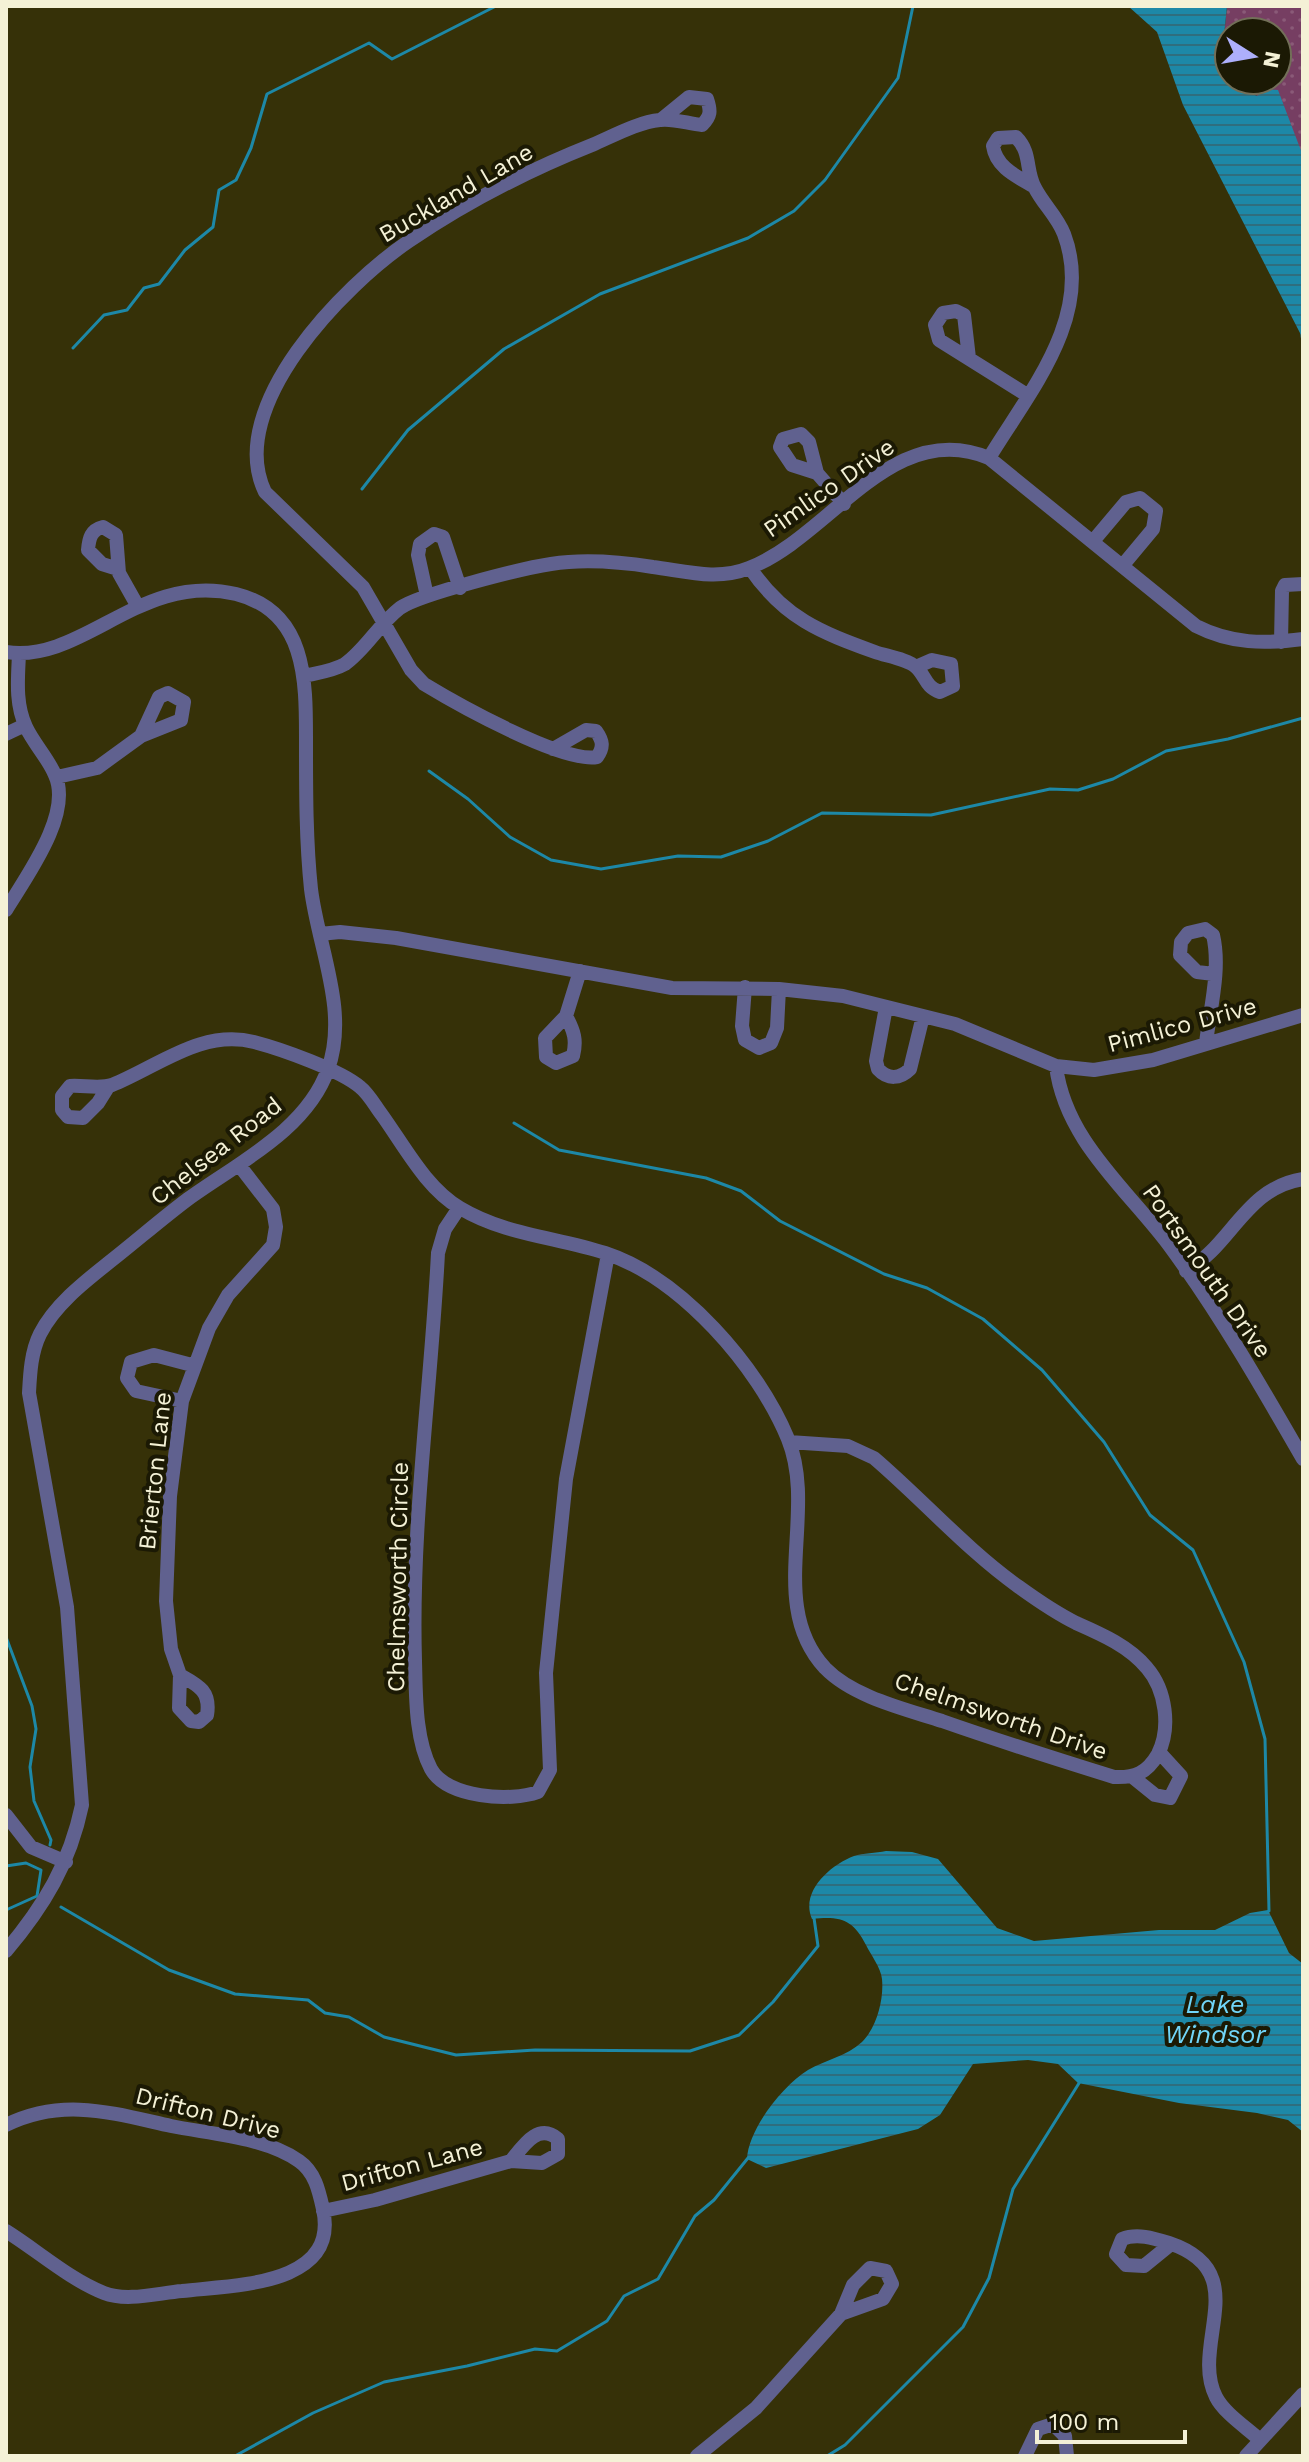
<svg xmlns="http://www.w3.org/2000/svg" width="1309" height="2462" font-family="'Work Sans',sans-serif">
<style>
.park{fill:url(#park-dots)}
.water{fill:url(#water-rules)}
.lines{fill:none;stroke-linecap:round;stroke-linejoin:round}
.stream{stroke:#1d88a7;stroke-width:3}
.minor{stroke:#60618f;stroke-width:14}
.labels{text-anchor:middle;stroke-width:8;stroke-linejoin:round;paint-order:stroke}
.street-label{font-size:24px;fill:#f4f1d6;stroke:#1b1904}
.water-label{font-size:26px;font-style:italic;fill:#71d5f7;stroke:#1b1904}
</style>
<defs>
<pattern id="park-dots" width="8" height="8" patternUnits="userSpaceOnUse" patternTransform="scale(2)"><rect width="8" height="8" fill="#763e62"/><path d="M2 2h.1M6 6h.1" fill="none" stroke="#8a5a78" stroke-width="1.8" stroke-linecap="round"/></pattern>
<pattern id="water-rules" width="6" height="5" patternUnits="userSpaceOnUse" patternTransform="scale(2)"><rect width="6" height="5" fill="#1d88a7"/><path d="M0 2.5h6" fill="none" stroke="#2f6e7e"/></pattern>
</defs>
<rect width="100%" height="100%" fill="#363108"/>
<path class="park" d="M1227,6H1303V156L1257,96L1234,80H1277V32H1229V66L1224,36Z"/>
<path class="water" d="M1128,6H1227L1224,36L1229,80L1257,96L1265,89L1278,90L1303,156V350L1300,333L1183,105L1157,32Z
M886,1851L912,1852L938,1859L997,1928L1034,1941L1159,1930H1215L1250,1913L1268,1910L1289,1953L1303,1964V2132L1288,2120L1257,2113L1179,2103L1078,2083L1058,2064L1028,2060L973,2064L940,2115L918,2129L766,2168L747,2159C748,2130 782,2086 808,2070C825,2060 847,2056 862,2042C877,2027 884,1999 882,1979C881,1968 871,1955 866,1945C853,1919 840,1916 812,1919C800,1892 830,1865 854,1856C863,1853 876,1853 886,1851Z"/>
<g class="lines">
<path class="stream" d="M73,348L104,315L127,310L144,288L159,284L185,250L213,227L219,190L236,180L251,148L267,94L369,43L392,59L496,6
M362,489L408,430L504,349L600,294L748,238L794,211L825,180L898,78L913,6
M429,771L468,799L510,837L551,860L601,869L678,856L721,857L768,841L822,813L931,815L1050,789L1078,790L1113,779L1166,751L1228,739L1303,718
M514,1123L559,1150L706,1178L741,1191L780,1221L884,1274L927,1288L983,1319L1042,1370L1104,1442L1150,1515L1193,1550L1244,1662L1265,1739L1269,1911
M6,1637L32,1706L36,1729L30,1767L34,1801L51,1840L50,1845
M6,1866L26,1863L41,1870L37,1896L6,1910
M61,1907L169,1970L235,1994L308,2000L325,2013L349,2017L384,2037L456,2055L535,2050L690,2051L739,2035L773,2002L818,1946L814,1918
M235,2456L313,2413L384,2382L467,2366L535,2349L557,2351L607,2321L624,2296L658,2279L695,2216L714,2200L748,2158
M827,2456L845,2445L963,2327L989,2278L1013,2189L1081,2080"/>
<path class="minor" d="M969,358L964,315L956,311L943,313L935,325L939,340L1027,395
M989,458C1029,392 1095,316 1064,234C1057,216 1043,204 1035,188C1025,170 1032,153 1016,137L998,138L993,146C996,167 1016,176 1033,186
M817,473L792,465L780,447L783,439L801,434L809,442L817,473L844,504
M1094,540L1126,502L1140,498L1156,511L1153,529L1123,565
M750,568C784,618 820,632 875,652C886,656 907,659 916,667C926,676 925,687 940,692L953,686L951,664L932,660L916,667
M118,569L102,564L88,550C89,538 91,530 103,527L116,535L119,573L137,605
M427,596L418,555L420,544L434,534L443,537L460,588
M1281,642L1282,591L1285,585L1303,584
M6,652C83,664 141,571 236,594C308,612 306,683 306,744C306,793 306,841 311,889C318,947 349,1011 328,1069C307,1130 236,1164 188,1199C160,1220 134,1243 107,1264C83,1283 54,1306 40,1334C31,1352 30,1374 29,1393L67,1607L82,1805C70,1863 44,1906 6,1951
M304,676C317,673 333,671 345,664C366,649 379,624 400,608C420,594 524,568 551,564C583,559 621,562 653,567C685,571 717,581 749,568C830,537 892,417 989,458L1196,626C1231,644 1265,644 1303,639
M6,734L25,725
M553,749L586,730L596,731C603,741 604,747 597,757C562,763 457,704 424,684L411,670L363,587L265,492C224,407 344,285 409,241C465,203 529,170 592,145C613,136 638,122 660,120C673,118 689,124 702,125C711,116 711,111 707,99L689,97L662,119
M57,777L97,768L141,736L181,720L184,702L168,693L159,697L141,736
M6,910C26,877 73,814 55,775C48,758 34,744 26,727C15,704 18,678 19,654
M320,934L340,932L396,938L672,988L779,989L843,996L955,1024L1056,1066L1094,1070L1153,1060L1303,1015
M745,987L742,1026L745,1040L759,1048L771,1043L777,1028L779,989
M886,1007L876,1061L878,1069C888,1080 900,1079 910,1069L923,1016
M566,1016C574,1031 577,1040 573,1056L556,1063L546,1057L545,1038L566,1016L580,971
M1206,1043C1210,1009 1221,969 1213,935L1205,929L1188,933L1181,942L1180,955L1197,972L1214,974
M1056,1066C1065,1140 1127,1189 1169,1245C1219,1313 1261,1386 1303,1459
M108,1087L98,1103L83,1118L68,1117L62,1110V1096L70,1086C83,1085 100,1089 112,1085C159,1066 201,1029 254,1042C281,1049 340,1070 360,1087C369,1094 375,1106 382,1115C405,1147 426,1188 460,1208C505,1235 556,1237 605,1253C681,1278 758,1366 788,1439C818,1513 766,1604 825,1668C853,1697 905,1709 942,1721C999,1741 1056,1759 1114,1777C1135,1778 1147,1773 1158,1754C1171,1728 1166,1690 1147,1668C1129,1646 1101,1634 1076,1623C1056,1613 1037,1600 1019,1587C967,1550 923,1500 874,1458L848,1446L789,1442
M459,1208L445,1229L438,1253C431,1390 411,1525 415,1661C416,1695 415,1739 431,1769C447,1798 511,1802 538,1792L550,1770L546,1673L566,1479L608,1254
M1186,1271C1232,1245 1245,1188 1303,1179
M182,1401L136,1391L127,1378L131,1362L154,1355L192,1365
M180,1675C198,1685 211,1691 207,1715L199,1722L191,1721L179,1708L180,1675L171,1649L166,1601L170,1496L182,1401L209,1328L228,1295L273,1245L276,1227L273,1209L239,1165
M1134,1778L1155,1795L1170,1798L1181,1776L1159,1752
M6,1815L31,1847L66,1862
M6,2125C63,2097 112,2113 171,2126C211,2134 265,2137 299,2161C315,2172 319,2191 323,2209C340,2287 231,2285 182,2291C158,2293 127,2302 104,2293C69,2279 38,2251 6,2231
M323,2211L375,2200L511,2161L542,2163L558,2154V2139C538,2122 523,2146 511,2161
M1171,2244L1144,2266L1126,2265L1116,2254L1122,2239C1137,2233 1153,2238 1169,2243C1256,2272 1189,2344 1216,2397C1224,2413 1247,2428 1260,2440
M697,2456L756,2408L841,2314L853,2285L870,2268L886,2271L892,2284L883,2299L841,2314
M1025,2456L1038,2429L1053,2424L1065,2436L1067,2456
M1246,2456L1303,2394"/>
</g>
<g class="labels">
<g class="street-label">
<text transform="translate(456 193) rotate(-30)" y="8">Buckland Lane</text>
<text transform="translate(829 488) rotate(-35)" y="8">Pimlico Drive</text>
<text transform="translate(1182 1025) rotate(-15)" y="8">Pimlico Drive</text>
<text transform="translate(216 1151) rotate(-38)" y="8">Chelsea Road</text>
<text transform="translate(1207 1271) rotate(55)" y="8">Portsmouth Drive</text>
<text transform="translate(155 1471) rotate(-84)" y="8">Brierton Lane</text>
<text transform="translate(398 1577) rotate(-89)" y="8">Chelmsworth Circle</text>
<text transform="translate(1001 1716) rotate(19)" y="8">Chelmsworth Drive</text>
<text transform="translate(208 2113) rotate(14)" y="8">Drifton Drive</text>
<text transform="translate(412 2165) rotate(-15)" y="8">Drifton Lane</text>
</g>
<g class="water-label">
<text x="1215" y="2013">Lake<tspan x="1215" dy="30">Windsor</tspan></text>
</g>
</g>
<rect width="1309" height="2462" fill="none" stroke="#f4f1d6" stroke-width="16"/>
<g transform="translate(1253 56) rotate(101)"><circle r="38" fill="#1b1904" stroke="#726f58" stroke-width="2"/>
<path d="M0-6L14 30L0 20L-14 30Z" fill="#adaffb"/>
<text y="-12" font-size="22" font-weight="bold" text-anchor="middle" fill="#f4f1d6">N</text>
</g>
<path d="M1037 2430v12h148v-12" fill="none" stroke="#f4f1d6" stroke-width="4"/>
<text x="1049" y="2430" font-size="24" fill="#f4f1d6" stroke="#1b1904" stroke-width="6" paint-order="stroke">100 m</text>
</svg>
